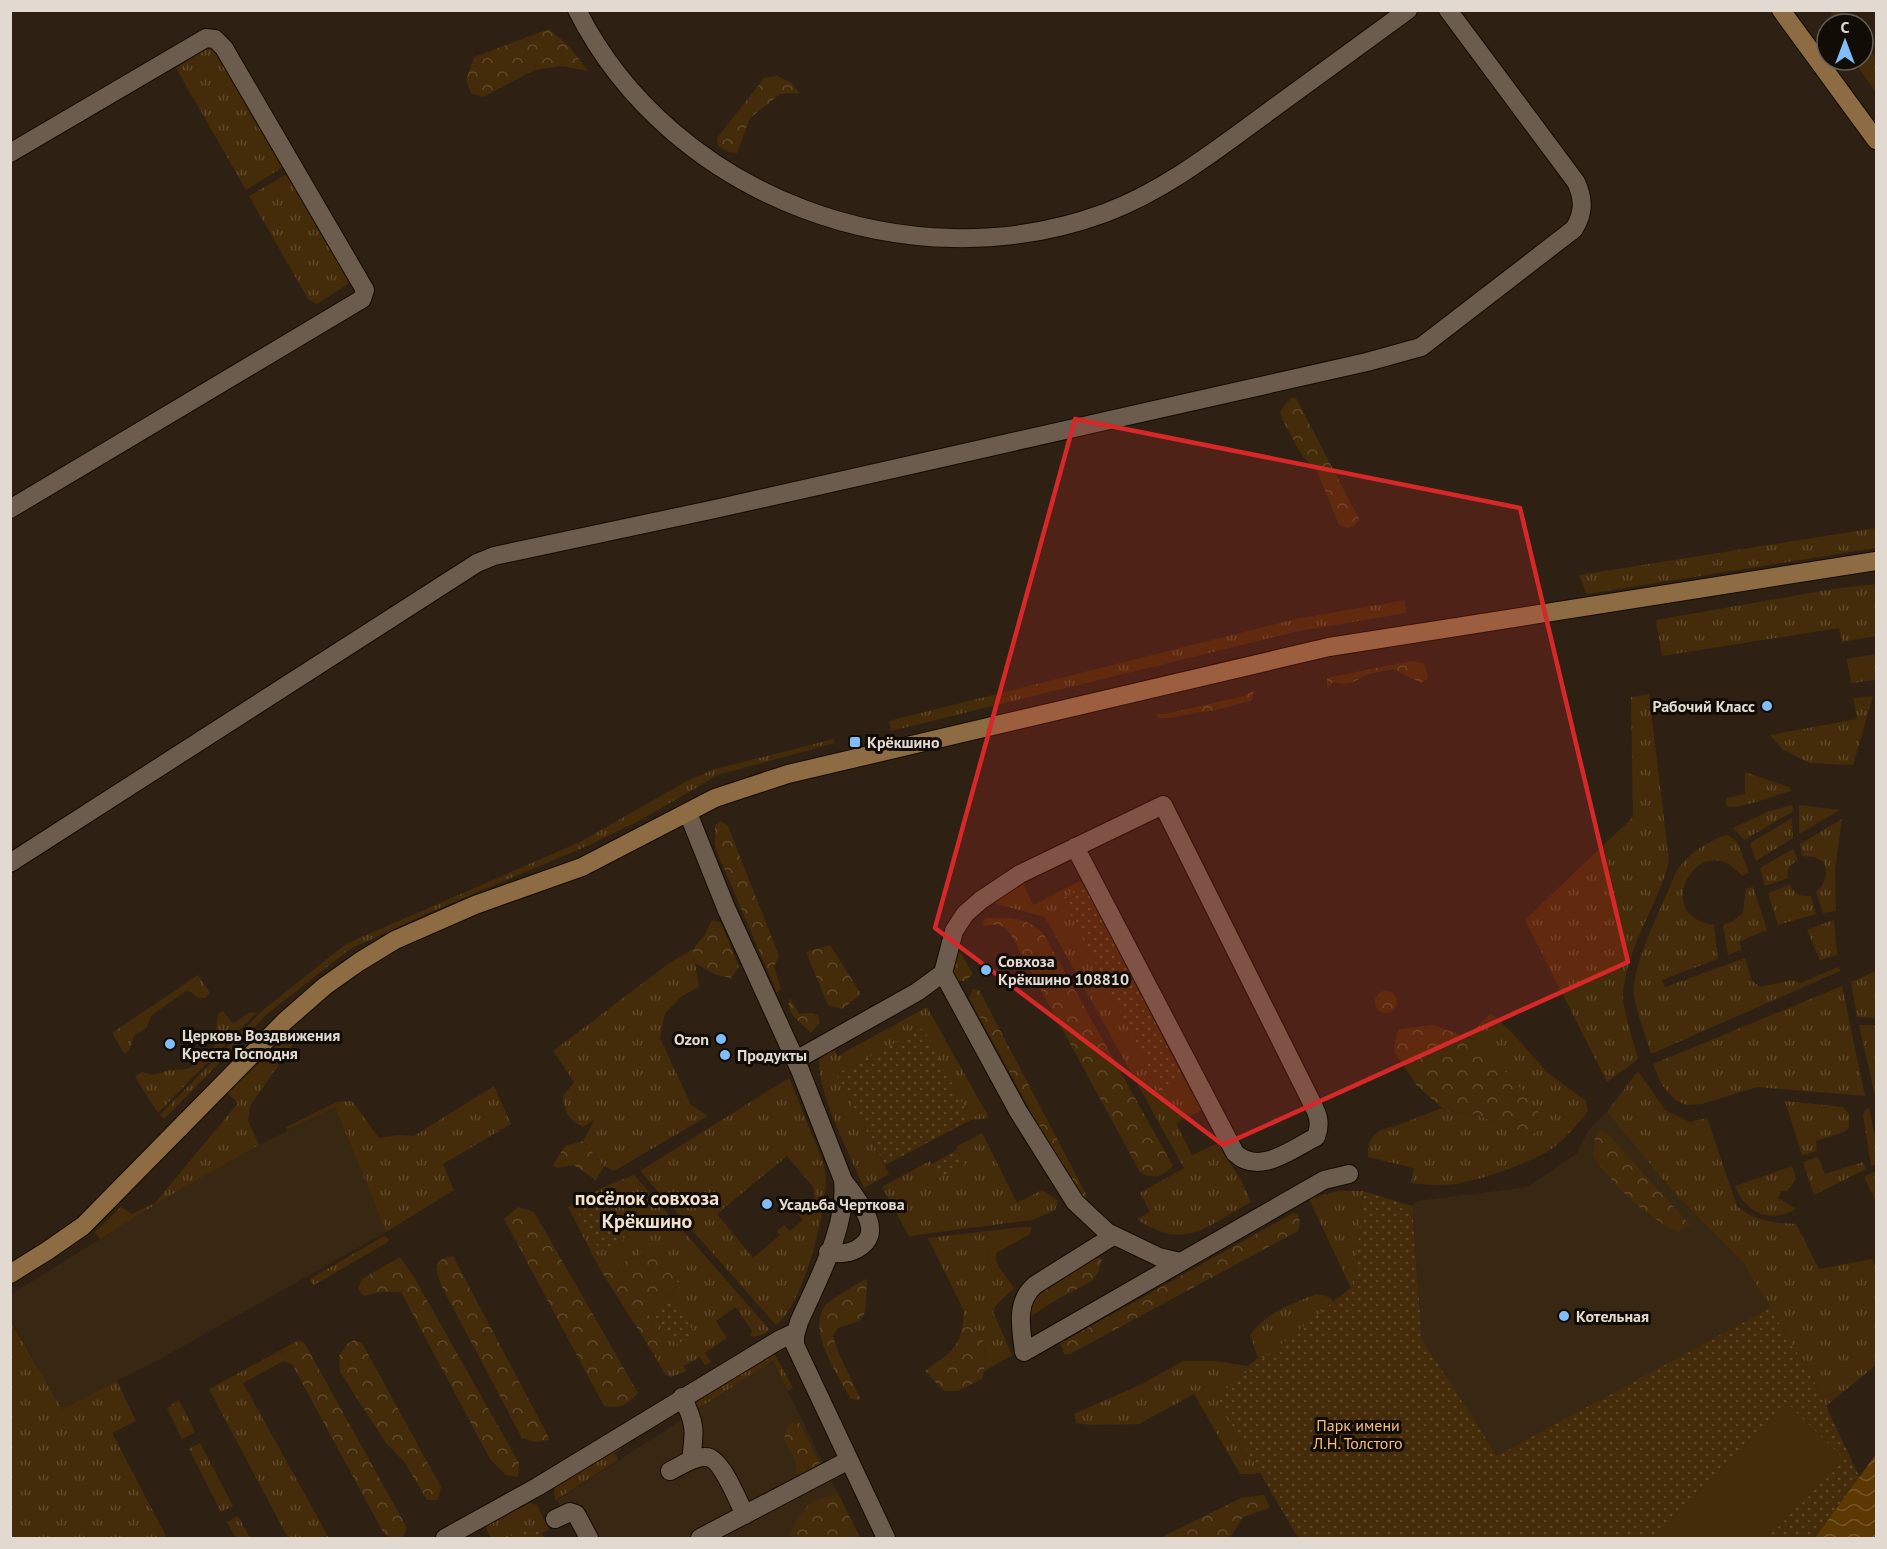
<svg xmlns="http://www.w3.org/2000/svg" width="1887" height="1549" font-family="'PT Sans',sans-serif">
<style>
.built{fill:#382713}
.grass{fill:url(#grass-tufts);fill-rule:evenodd}
.forest{fill:url(#forest-crowns)}
.park{fill:url(#park-dots)}
.garden{fill:#442b09}
.water{fill:url(#water-waves)}
.lines{fill:none;stroke-linecap:round;stroke-linejoin:round}
.street-casing{stroke:#160b01;stroke-width:20}
.secondary-casing{stroke:#160b01;stroke-width:20}
.street{stroke:#6b5c4d;stroke-width:18}
.secondary{stroke:#8d6c44;stroke-width:18}
.marked{fill:#d62828;fill-opacity:0.2;stroke:#d62828;stroke-width:4.5;stroke-linejoin:round}
.poi-dot{fill:#81bdfa;stroke:#120c06;stroke-width:2}
.labels{text-anchor:middle;stroke-width:6;stroke-linejoin:round;paint-order:stroke}
.poi-label{font-size:16px;font-weight:bold;fill:#e2d9d0;stroke:#120c06;text-anchor:start}
.park-label{font-size:16px;fill:#f5be7d;stroke:#120c06}
.quarter-label{font-size:20px;font-weight:bold;fill:#f2e1cf;stroke:#120c06}
</style>
<defs>
<pattern id="grass-tufts" width="24" height="20" patternUnits="userSpaceOnUse" patternTransform="scale(1.5)"><rect width="24" height="20" fill="#442b09"/><path d="M3 7l-1-3M5 7V3M7 7l1-3M15 17l-1-3M17 17v-4M19 17l1-3" fill="none" stroke="#5f492c"/></pattern>
<pattern id="forest-crowns" width="20" height="18" patternUnits="userSpaceOnUse" patternTransform="scale(1.5)"><rect width="20" height="18" fill="#442b09"/><path d="M2 6a3 3 0 1 1 6 0M12 15a3 3 0 1 1 6 0" fill="none" stroke="#5f492c"/></pattern>
<pattern id="park-dots" width="8" height="8" patternUnits="userSpaceOnUse" patternTransform="scale(1.5)"><rect width="8" height="8" fill="#442b09"/><path d="M2 2h.1M6 6h.1" fill="none" stroke="#5f492c" stroke-width="1.8" stroke-linecap="round"/></pattern>
<pattern id="water-waves" width="16" height="10" patternUnits="userSpaceOnUse" patternTransform="scale(1.5)"><rect width="16" height="10" fill="#5c3903"/><path d="M0 5q4-4 8 0t8 0" fill="none" stroke="#735527"/></pattern>
</defs>
<rect width="100%" height="100%" fill="#2e2113"/>
<path class="built" d="M335,1107L386,1232L162,1358L62,1409L11,1320L10,1295L171,1195L259,1145Z
M1607,1112L1671,1188L1744,1264L1770,1308L1497,1457L1422,1339L1412,1206L1416,1201L1528,1187L1577,1153L1587,1132Z
M773,1361L860,1538H577L557,1500Z"/>
<path class="grass" d="M1835,11H1841L1851,24H1829L1832,12Z
M1863,40L1876,58V92L1853,60H1863Z
M212,46L283,167L246,190L176,68Z
M287,174L347,277L348,284L317,304L308,299L249,196Z
M1876,528V548L1587,594L1579,575Z
M1876,584V636L1842,642L1839,628L1662,656L1656,620L1833,589Z
M1405,600L1406,613L1299,631L891,731L889,721L1296,619Z
M1876,654V680L1851,683L1847,659Z
M1649,694L1669,861C1658,906 1625,949 1623,996C1623,1012 1634,1043 1638,1059L1607,1082L1525,920L1633,817L1631,697Z
M1873,696L1853,765L1810,763L1783,750L1770,735L1857,719L1853,698Z
M834,739L835,743L718,775L639,821L587,846L435,910L350,949L267,1014L164,1119L160,1115L263,1010L346,944L582,841L687,781L715,769Z
M1745,772L1789,787L1792,791C1773,795 1746,808 1728,807L1726,803L1727,798L1745,794Z
M1792,805L1794,811L1744,840L1733,828L1769,811Z
M1799,805L1840,810L1799,834Z
M1792,818L1793,838L1756,861L1750,843Z
M1842,819L1835,870L1836,911L1823,913L1816,892C1826,883 1829,873 1823,861L1814,857L1802,856L1800,844Z
M1727,834L1738,843L1749,873L1742,876C1703,828 1657,904 1700,921C1704,923 1709,924 1714,925L1718,959L1662,980L1665,987L1745,958L1752,981L1760,987L1792,980L1801,983L1838,967L1840,971L1651,1054C1646,1035 1637,1015 1634,996C1630,966 1664,904 1675,874C1686,854 1706,843 1727,834Z
M1793,849L1798,860C1790,865 1786,868 1788,878L1765,886L1760,868Z
M1080,881L1086,887L1063,899L1161,1090L1184,1079L1202,1110L1176,1123L1192,1155L1218,1143L1242,1182L1251,1202C1207,1226 1184,1252 1137,1219L1150,1212L1140,1193L1184,1168L1045,917L990,902L1023,884L1033,905Z
M1790,885C1795,895 1800,896 1811,896L1816,914L1778,925L1768,893Z
M1753,887L1767,930L1740,941L1741,950L1728,955L1723,925L1733,921L1743,913L1746,889Z
M1834,920L1837,955L1820,960L1807,930Z
M693,949L699,987L682,996L665,1013L660,1038L691,1105L708,1116L614,1171L604,1166L583,1141L595,1119L583,1127C569,1120 564,1112 563,1096L574,1082L553,1051L668,964Z
M1876,971V1018L1857,1017L1851,982Z
M198,975L210,993L206,998H198L191,992L186,991L152,1015L146,1028L134,1036L129,1051L124,1053L112,1033Z
M1842,986L1865,1096L1757,1087L1702,1104L1687,1105L1675,1100L1662,1085L1653,1064Z
M927,1007L989,1118L971,1120L923,1029L837,1074L889,1174L864,1188C850,1154 818,1095 819,1060L832,1047L838,1056Z
M223,1011L233,1024L250,1012L256,1013L158,1113L135,1077L142,1072L153,1075L170,1070L186,1069L192,1066L214,1047L218,1014Z
M1491,1013L1514,1035L1548,1073L1586,1101L1588,1111C1577,1125 1566,1138 1553,1148C1531,1163 1474,1183 1448,1185C1436,1186 1423,1184 1411,1183L1414,1168L1368,1157C1367,1140 1375,1129 1393,1127L1442,1108L1446,1111L1479,1115L1526,1138L1477,1041L1467,1036Z
M1859,1025H1876V1096H1875Z
M295,1028L297,1039L250,1106L248,1121L259,1145L171,1195L100,1239L95,1232L121,1207L132,1214L155,1203L238,1103L227,1093Z
M1638,1071L1665,1110L1690,1122L1707,1118L1737,1206C1755,1221 1773,1223 1796,1224L1819,1269L1872,1259L1876,1266V1365L1826,1406L1815,1383L1744,1264L1670,1188L1607,1112Z
M789,1078C797,1096 804,1115 811,1133C817,1146 823,1158 825,1172C830,1203 803,1306 776,1325L640,1171ZM787,1156L813,1187L815,1197L796,1212L803,1220L790,1231L784,1225L777,1231L780,1235L753,1258L717,1214Z
M494,1086L511,1124L443,1164L454,1190L386,1232L335,1107L288,1130L286,1127L337,1102L352,1101L379,1138L398,1135L414,1136Z
M1785,1101L1843,1107L1849,1114V1128L1844,1132L1816,1141L1817,1151L1802,1155Z
M1869,1108L1876,1142V1164L1871,1166L1863,1115L1865,1110Z
M982,1133L1017,1203L1042,1190L1058,1201L1055,1210L1032,1220L909,1236L882,1187L930,1161L939,1177L964,1164L956,1147Z
M1818,1157L1825,1174L1863,1162L1866,1169L1814,1195L1803,1162Z
M1792,1166L1796,1179L1787,1191H1781L1778,1198L1796,1209C1769,1224 1746,1213 1735,1186Z
M1876,1171V1202L1864,1177Z
M634,1175L770,1330L764,1334L753,1337L750,1335L752,1331L736,1307L716,1321L727,1338L705,1353L711,1362L705,1365L700,1357L684,1366L686,1371L671,1377L665,1374L653,1353L667,1343L649,1315L660,1300L681,1287L648,1244L638,1256L601,1271L568,1207L608,1185Z
M1338,1191H1363L1354,1285L1351,1288L1309,1199Z
M1023,1227L1009,1233L987,1254L992,1272L999,1267L1014,1288L996,1305L993,1312L1012,1355L983,1372L986,1359L982,1334L963,1324L964,1311L928,1238Z
M384,1236L389,1239L388,1242L314,1285L310,1282V1279Z
M1317,1294L1329,1297L1345,1312L1278,1467L1254,1474H1240L1194,1394L1139,1424L1091,1425L1076,1423L1074,1414L1142,1384L1183,1361H1214L1248,1366L1258,1358L1250,1335C1266,1313 1292,1303 1317,1294Z
M10,1320L62,1409L117,1381L136,1421L112,1433L167,1538H11Z
M771,1347L793,1388L788,1391L773,1361L693,1412L686,1399Z
M281,1350L283,1361L243,1383L329,1538H288L209,1389Z
M179,1400L195,1432L182,1439L167,1408Z
M681,1401L682,1419L678,1412L633,1437L615,1453L618,1460L556,1500C551,1489 556,1486 564,1478Z
M200,1443L233,1506L221,1512L189,1449Z
M530,1503L537,1505L549,1530L541,1533L538,1526L507,1538H490L485,1525Z
M238,1516L250,1538H236L227,1522Z"/>
<path class="forest" d="M549,29L570,47L588,71L562,66L534,70L483,97L471,93L466,80L474,57Z
M777,76L792,83L799,93L780,94L750,118L737,153L728,152L718,146L717,138L764,78Z
M1291,398H1296L1359,519L1354,526L1347,528L1339,525L1317,471L1303,457L1282,419L1280,411Z
M1411,661L1424,663L1428,678L1421,683L1393,669C1385,671 1375,672 1367,675C1353,681 1351,687 1333,682L1327,688V678Z
M1254,690L1251,701L1215,710L1166,718H1158L1156,714H1165L1244,696Z
M721,821L728,826L779,956L774,967L781,989L777,993L715,847V825Z
M986,918C1011,918 1023,916 1043,933L1173,1166C1163,1177 1153,1180 1140,1172L1011,935C1003,923 997,924 984,926L983,922Z
M712,920L721,923L739,967L731,978L716,975L695,963L693,949L704,936Z
M830,945L861,994L842,1009L828,1005L806,952Z
M960,952L973,974L965,981H957L951,971L952,954Z
M973,989L979,990L1087,1196L1083,1199L1077,1196L969,998Z
M1375 1002a11 11 0 1 1 22 0a11 11 0 1 1-22 0Z
M790,998L799,1014L812,1013L818,1015L820,1023L811,1033C801,1022 784,1013 790,998Z
M1433,1025L1477,1041L1522,1090L1548,1125L1526,1138L1479,1115L1446,1111L1417,1086L1394,1051L1396,1036L1399,1029Z
M1600,1130L1607,1133L1690,1225L1678,1232C1643,1215 1615,1187 1593,1156L1595,1137Z
M583,1141L604,1166L596,1180L574,1165L556,1168L553,1165L565,1146Z
M518,1207L534,1212L638,1393C627,1405 620,1409 604,1406L504,1219Z
M1293,1213L1298,1214L1300,1222L1298,1231L1070,1354H1064L1061,1343Z
M648,1244L681,1287L660,1300L649,1315L667,1343L653,1353L601,1271L638,1256Z
M1091,1254L1102,1259L1099,1271L1092,1281L1054,1301L1030,1317L1028,1299Z
M453,1256L550,1440L535,1442L522,1438L443,1289C437,1273 429,1260 453,1256Z
M400,1257L415,1279L519,1463L518,1477L506,1475L490,1459L401,1292H379L364,1296L358,1289L362,1279Z
M866,1279L867,1282L865,1312L860,1321L838,1328L833,1336L838,1352L861,1400L851,1399C839,1377 805,1329 826,1305C831,1299 858,1283 866,1279Z
M963,1324L982,1334L986,1359L982,1379L958,1391H944L925,1371C947,1354 957,1353 963,1324Z
M354,1340L362,1343L441,1487L438,1500H427L405,1463L386,1443L340,1372L339,1356L347,1344Z
M297,1341L303,1342L305,1344L407,1528L403,1538H390L383,1532L292,1364L283,1361L281,1350Z
M799,1422L822,1468L798,1480L795,1460L784,1440L787,1426L791,1423Z
M838,1493L860,1538H790L793,1527L809,1503Z
M1264,1495L1270,1508L1243,1517L1230,1538H1160L1241,1498Z"/>
<path class="park" d="M1086,887L1184,1079L1161,1091L1062,898Z
M923,1028L971,1120L885,1165L836,1074Z
M957,1150L965,1164L939,1178L932,1164Z
M1363,1191L1412,1206L1422,1339L1497,1456L1770,1308L1815,1383L1860,1478L1829,1521L1814,1538H1298L1216,1397L1354,1285Z
M600,1196L624,1239L601,1252L576,1209Z
M672,1299L695,1333L676,1345L653,1313Z
M538,1525L544,1538H507Z"/>
<path class="garden" d="M1023,1227H1032L1030,1234L996,1253V1261L999,1267L992,1272L987,1254C994,1238 1007,1233 1023,1227Z
M1787,1403L1845,1460L1767,1538H1653Z"/>
<path class="water" d="M1876,1454V1538H1815Z"/>
<g class="lines">
<g class="street-casing">
<path id="street" d="M577,10C672,198 910,285 1105,213C1163,191 1211,154 1260,118C1309,82 1358,46 1408,10
M10,153L206,38L215,39L224,48L365,290L362,299L10,509
M688,813L726,908L800,1070L843,1180C848,1226 817,1281 799,1322L795,1336V1345L886,1538
M10,863L477,563L494,556L715,509L1367,362L1421,347L1574,229C1584,213 1584,199 1576,182L1448,10
M943,973L1018,1111L1075,1202L1107,1232L1159,1257L1180,1262
M796,1060L917,992L943,973L954,931L965,914L981,900L1020,874L1163,805L1307,1093C1315,1110 1323,1119 1316,1137C1292,1149 1259,1176 1235,1153L1075,847
M1113,1236L1035,1285C1015,1302 1021,1328 1024,1352L1324,1180L1349,1174
M828,1252C838,1254 848,1254 857,1249C888,1232 856,1199 843,1180
M682,1397C696,1423 695,1432 691,1460
M670,1471C681,1466 693,1456 706,1457C721,1457 738,1501 745,1515
M555,1519L570,1512L576,1514L589,1538
M445,1538L537,1487L779,1340L796,1332
M700,1538L849,1460"/>
</g>
<g class="secondary-casing">
<path id="secondary" d="M1781,10L1876,140
M10,1274L47,1251L83,1226L285,1021L325,986L359,962L395,940L475,905L582,867L715,798L788,774L1329,647L1876,561"/>
</g>
<use href="#street" class="street"/>
<use href="#secondary" class="secondary"/>
</g>
<path class="marked" d="M1075,419L1520,508L1628,962L1223,1145L935,928Z"/>
<g class="poi-dot">
<circle cx="1767" cy="706" r="6"/>
<rect x="849" y="736" width="12" height="12" rx="3"/>
<circle cx="986" cy="970" r="6"/>
<circle cx="721" cy="1039" r="6"/>
<circle cx="170" cy="1044" r="6"/>
<circle cx="725" cy="1055" r="6"/>
<circle cx="767" cy="1204" r="6"/>
<circle cx="1564" cy="1316" r="6"/>
</g>
<g class="labels">
<g class="poi-label">
<text x="1755" y="712" text-anchor="end">Рабочий Класс</text>
<text x="867" y="748">Крёкшино</text>
<text x="998" y="967">Совхоза<tspan x="998" dy="18">Крёкшино 108810</tspan></text>
<text x="182" y="1041">Церковь Воздвижения<tspan x="182" dy="18">Креста Господня</tspan></text>
<text x="709" y="1045" text-anchor="end">Ozon</text>
<text x="737" y="1061">Продукты</text>
<text x="779" y="1210">Усадьба Черткова</text>
<text x="1576" y="1322">Котельная</text>
</g>
<g class="park-label">
<text x="1358" y="1431">Парк имени<tspan x="1358" dy="18">Л.Н. Толстого</tspan></text>
</g>
<g class="quarter-label">
<text x="647" y="1205">посёлок совхоза<tspan x="647" dy="23">Крёкшино</tspan></text>
</g>
</g>
<rect width="1887" height="1549" fill="none" stroke="#e2d9d0" stroke-width="24"/>
<g transform="translate(1845 42)"><circle r="28" fill="#120c06" stroke="#655e57" stroke-width="1.5"/>
<path d="M0-4.5L10 22L0 15L-10 22Z" fill="#81bdfa"/>
<text y="-9" font-size="16" font-weight="bold" text-anchor="middle" fill="#e2d9d0">С</text>
</g>
</svg>
